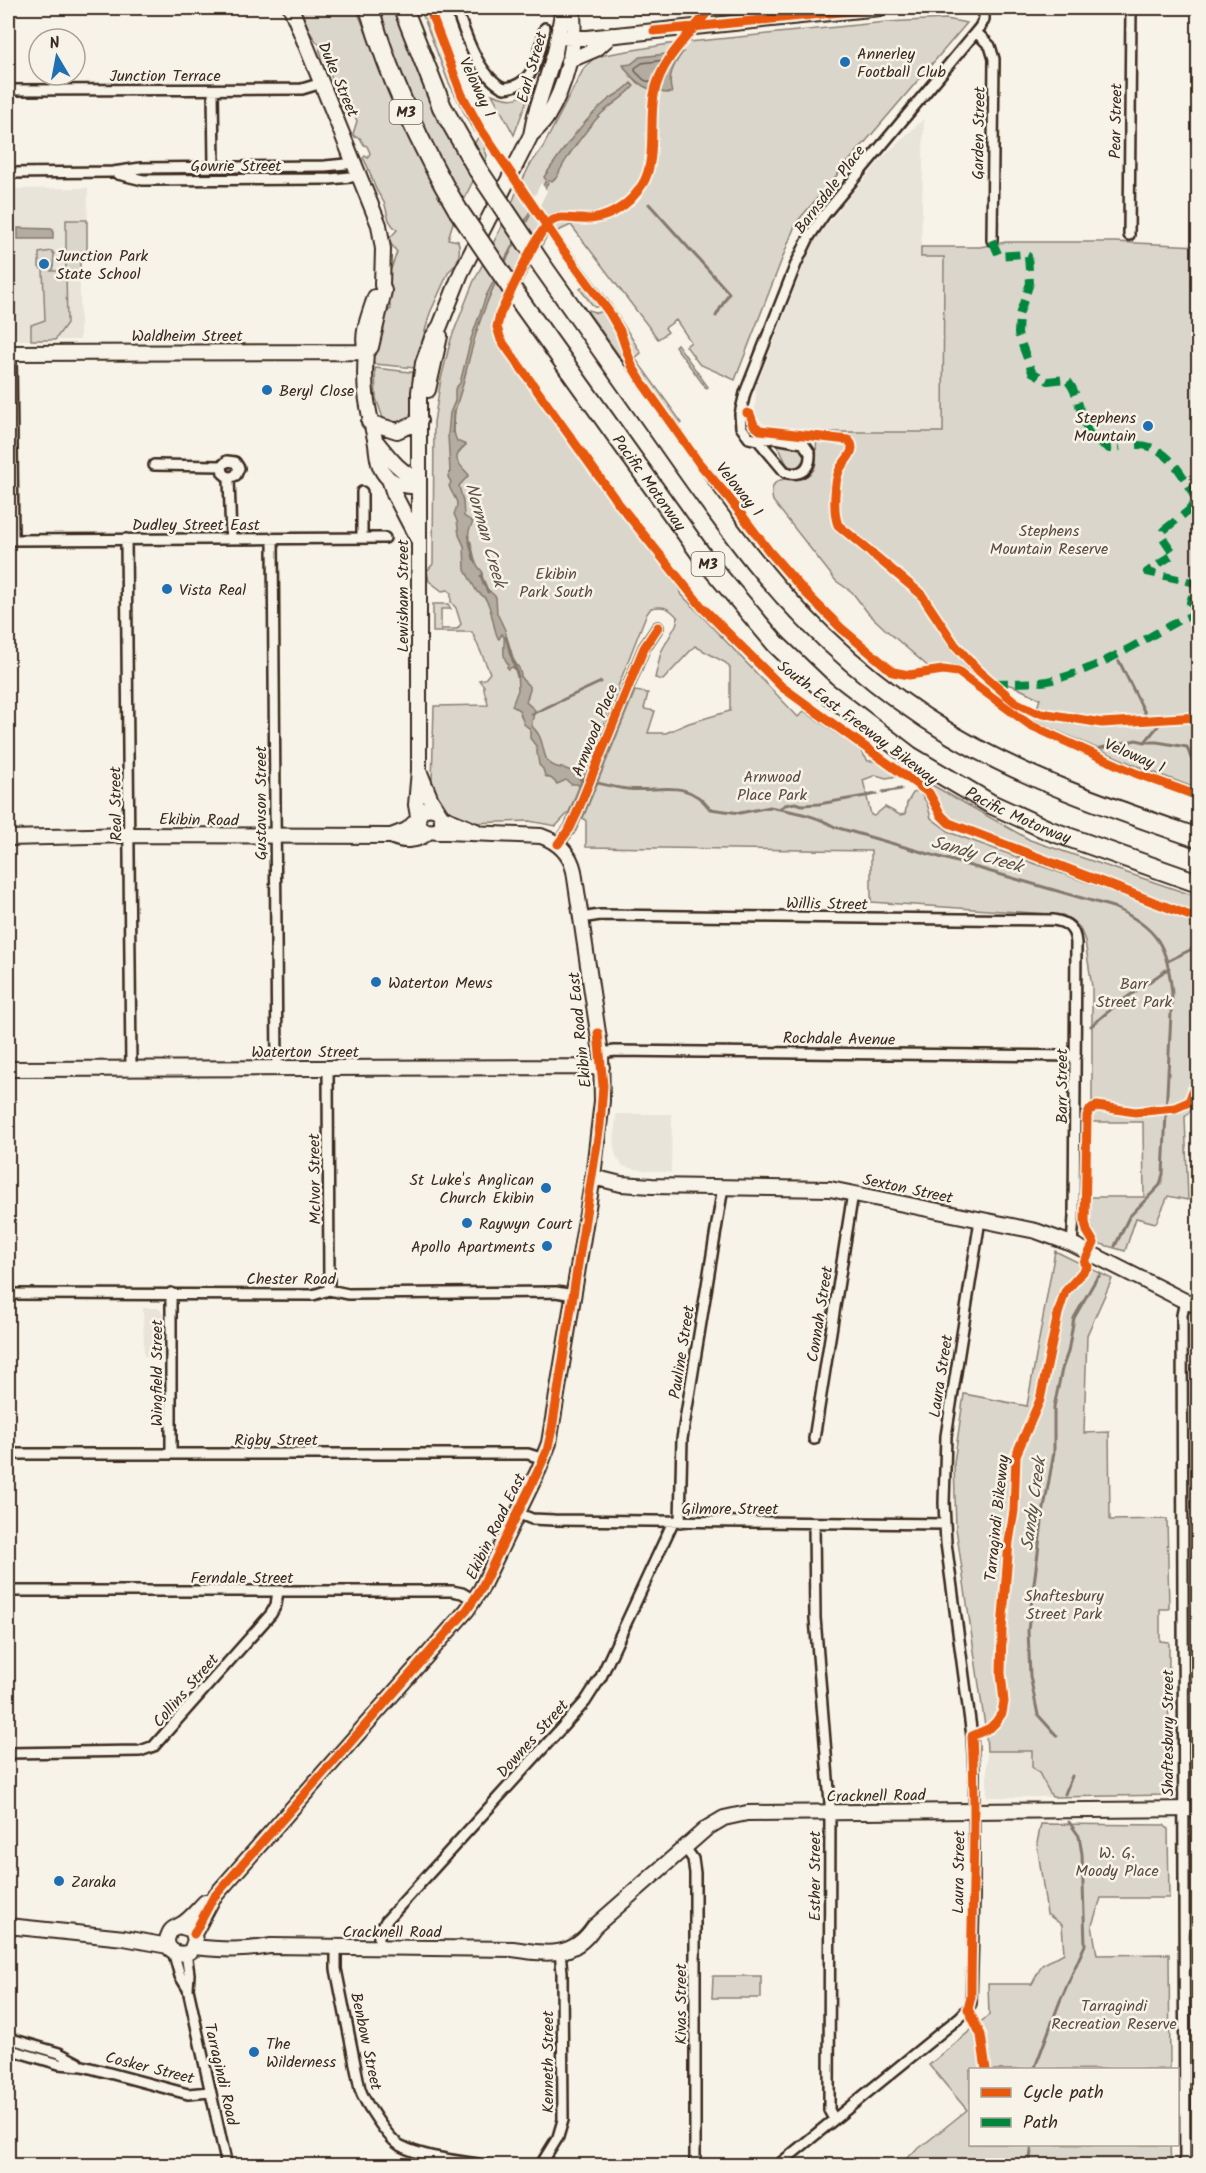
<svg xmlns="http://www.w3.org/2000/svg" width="1206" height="2173" font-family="Kalam,sans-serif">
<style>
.built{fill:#e9e4d9}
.green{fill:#dbd6cb;stroke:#8b8074;stroke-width:1.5}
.water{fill:#b4aca0;stroke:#84786c;stroke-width:1.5}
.pier{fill:#f7f3e8}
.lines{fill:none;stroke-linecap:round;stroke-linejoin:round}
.shore{stroke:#6b5e52;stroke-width:1.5}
.stream{stroke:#84786c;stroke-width:3}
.street-casing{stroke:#3b2a1e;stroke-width:14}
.secondary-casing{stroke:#3b2a1e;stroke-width:18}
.highway-casing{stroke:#3b2a1e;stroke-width:22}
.street{stroke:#f7f3e8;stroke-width:9}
.secondary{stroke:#f7f3e8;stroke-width:14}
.highway{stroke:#f7f3e8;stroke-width:18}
.highway-bridge-casing{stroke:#3b2a1e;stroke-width:22;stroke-linecap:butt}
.highway-bridge{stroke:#f7f3e8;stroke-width:18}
.quiet{stroke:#00873e;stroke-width:8;stroke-dasharray:15 8;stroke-linecap:butt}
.cycleway-casing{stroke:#f7f3e8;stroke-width:13}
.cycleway{stroke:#e8590c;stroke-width:9}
.poi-dot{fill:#1f6fb2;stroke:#f7f3e8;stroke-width:2}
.labels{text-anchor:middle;stroke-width:5;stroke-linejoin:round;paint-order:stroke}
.shield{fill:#f7f3e8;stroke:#73665b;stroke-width:1.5}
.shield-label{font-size:15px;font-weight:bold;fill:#3b2a1e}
.poi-label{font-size:16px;fill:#3b2a1e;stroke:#f7f3e8;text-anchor:start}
.street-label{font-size:16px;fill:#3b2a1e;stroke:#f7f3e8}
.park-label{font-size:16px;fill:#5b4c41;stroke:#f7f3e8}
.water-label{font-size:18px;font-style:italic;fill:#5f5145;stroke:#f7f3e8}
</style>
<rect width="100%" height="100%" fill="#f7f3e8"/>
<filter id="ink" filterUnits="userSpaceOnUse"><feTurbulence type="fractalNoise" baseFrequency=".0167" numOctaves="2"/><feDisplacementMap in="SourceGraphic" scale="12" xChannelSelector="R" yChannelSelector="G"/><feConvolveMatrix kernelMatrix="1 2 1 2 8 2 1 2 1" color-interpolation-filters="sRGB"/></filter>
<g filter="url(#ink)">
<path class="built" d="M924,119L921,256L944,257L943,433L800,432L764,425L755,414L756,387L812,244L848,198L886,154Z
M88,188L87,257H80V340H8V189Z
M616,1114H672L671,1173L634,1169L623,1166L616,1156L614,1146Z
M143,1308H158L163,1314V1356H144Z
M987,1751H1032V1767L1039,1773L1052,1797H987Z"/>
<path class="green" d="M299,8H356L409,138L454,219L448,239L458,241C461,252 459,264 449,271L430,313L415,368L375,364L371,357L384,323L382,314L391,309C389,299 381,291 389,281L387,273L391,269L397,252L388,240L397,230C388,223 388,216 385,205C383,199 378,194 376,189C371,178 370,169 363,158L365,156L368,158L370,153L367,146L364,145L360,138L355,137L353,134L357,121L353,112L346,114L343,112C338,96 332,81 328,66C325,58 318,55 320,45C307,34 308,21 299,8Z
M378,8H394L425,89L474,179L463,201C425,140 400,75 378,8Z
M420,8H426L453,79L486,143L487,147L484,149L487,155L485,163L474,144L479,136L476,132H474L448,81Z
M639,8H721L639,15Z
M946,19L967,23L796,223L735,380L699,364L686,346L691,342L676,320L665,328L668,332L658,339L571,225L547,236L508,307L493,331L580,454L672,575L682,595L798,717L804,711L860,750L868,761H875L898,776L886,778L876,775L863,780L871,815L874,816L885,807L900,815L905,814L907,803L913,793L919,791L927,803L931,818L951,833L1198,923V1088L1192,1109L1185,1117L1188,1200L1168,1196L1156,1223L1136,1218L1125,1251L1097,1243L1090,1220L1091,1197H1144L1143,1122H1092V987L1085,941L1080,928L1073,921L1063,915L871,902V851L586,847V821L583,818L635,691L648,693L644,709L655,711L648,733H666L689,723L730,711V668L726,663L695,646L663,680L655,678L661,652L676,625L678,618C670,608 664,605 651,608L646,615L569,812L556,826L529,821L468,823L446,811L433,789L432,784L434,706L488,705C488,698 483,693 484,686L479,680L485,679L490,673L472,632H433V604H448L451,609H441V629H457L461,624L456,608L451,602V593L448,590L442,591L429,581L427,571L433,564L434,422L441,379L451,339L473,283L506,218L516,193L530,165L543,147L584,68L593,59L604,55L669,44L887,22Z
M530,92L514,135L492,94C507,100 517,101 530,92Z
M66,220H87V257H80V272H66L67,323L55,340H31V325L45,320L43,270L39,267V253L52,251L54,254L53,269L51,271H66Z
M1006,242H1115L1198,246V789L1137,766L1033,720L1040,699L1014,686L970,676L953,668L931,669L886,630L868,613L852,592L836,581L773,501C765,466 803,487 814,469C819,460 814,444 818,432H943L944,257H921V247H980Z
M568,247L610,303L641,353L635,358L682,423L676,427L639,374L622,331L611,311L565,250Z
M586,284L600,303L599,307H594L580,289Z
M589,310L596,313L605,311C619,326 622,348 630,367H627L588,312Z
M677,344L708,387L706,388L675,346Z
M375,368L418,373C415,389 416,418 400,426L384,421L376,398Z
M783,442C793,445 804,445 806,457L797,468C783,469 785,454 777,446Z
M925,781L1030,840L1198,897V913L958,825L943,814L931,792L921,783Z
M1055,1251L1112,1279L1087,1335L1084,1433L1109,1432L1110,1520L1167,1519L1169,1609H1160V1641L1169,1642L1168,1795L1052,1797L1039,1773L1032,1767V1751H987L986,1733L956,1528L954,1463L964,1394L1027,1406Z
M1041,1824L1164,1825L1168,1829L1169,1898H1101L1092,1925L1097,1955L1169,1954L1170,2069L970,2070V2144L1170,2145L1171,2165H898L967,2110L929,2065L989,2015L988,1984H1032L1042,1965L1064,1953L1062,1925L1047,1914L1037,1843Z
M713,1976H761V1998H712Z"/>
<path class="water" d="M683,52C673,65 667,77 672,93C651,93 634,84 623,65L631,64L640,57Z
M631,83L634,86C625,97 612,104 601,114C586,130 565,158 557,177L552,181H549C526,224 500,267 483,313C474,336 469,360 463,384C458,403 448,421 457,441L466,445C449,459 459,463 469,475L459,486L463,501L464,516L473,522C472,525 470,527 469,531C467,540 475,566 482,571L483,585L496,597L497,613L505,630L510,655L519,668L522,679L530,687V690L526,702L535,710C528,735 534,721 541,740C545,751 543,763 557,767C564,769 559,766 566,769C573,771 576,775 583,777L579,786L577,784H571L566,780L557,784L552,779L545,776L543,769L539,765L536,746L530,738V729L524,724L519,710L512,706L518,690L517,670L512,667L509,669L507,667L508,664C501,656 505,646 504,637L502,634L499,639L498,638C491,624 493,598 477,592L465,570L464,546L459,535L457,521L454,514C461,499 454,500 449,486L451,482L448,477L450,471L448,435L450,413L455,401V389L460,383L471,339L486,296L546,180L544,177C562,151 583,120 608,100C616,94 624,91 631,83Z
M18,228L53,229V239H18Z"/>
<path class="pier" d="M541,183L547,191L539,207L533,199Z"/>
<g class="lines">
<path class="shore" d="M665,60L668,64L662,86L644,80L635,71V68L642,63Z"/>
<path class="stream" d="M649,204L729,293L716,316
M453,432L454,412
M470,542L474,559
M481,576L488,592
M506,637L518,677
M1119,661L1146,715
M532,714L601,682
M1145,742L1162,721
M1083,752L1136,740L1145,742H1157L1187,747L1191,758L1198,764
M580,779C596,782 611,787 627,789C659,793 686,777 710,809L740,813L770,807L779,809L785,805L795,803L802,805L819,804L877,794
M883,792L901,789
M779,809C800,813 816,816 835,827L1113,907C1158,928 1167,945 1172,993L1163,1174L1160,1185L1129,1217L1115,1246
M1168,961L1198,946
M1091,1026L1116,1005L1169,968
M1057,1736L1038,1715L1030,1676L1028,1630L1043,1514L1054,1452V1407L1062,1369L1068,1352L1074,1318L1095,1281L1100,1275
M1065,1794L1072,1776
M1034,2070L1060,2001L1085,1945L1082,1854L1079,1836L1069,1822
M1029,2166L1032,2144"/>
<g class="street-casing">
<path id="street" d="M456,8C465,33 478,76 504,88C535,86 540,52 545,28
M976,32L990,46L994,59L992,240
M8,90L302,89L322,83
M213,90L214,166
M8,173L113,172L141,168L325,166L356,163
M118,174L143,180L330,179L361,176
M1129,235L1131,8
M11,353L13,540
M758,440L785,472C800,477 811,469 810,453L803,443L775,438L758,440L749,438L741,427L740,414L745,393L796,264L809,237L824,215L980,27L984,19V8
M154,465L222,466L227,461L235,462L239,468L236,475L229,478L223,473L222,466
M229,478L231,539
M362,492V538
M126,539L131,1069
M273,539L277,1068
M8,540L385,538
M558,844L570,828L576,815L644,648L658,627
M581,918L600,915L1053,920C1068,922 1075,929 1076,943L1074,1217L1072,1244
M601,1053L615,1051L1076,1056
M328,1068L329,1290
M171,1293V1454
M8,1294L313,1295L329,1290L348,1294L556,1292L574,1295
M814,1439L853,1193
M8,1454H528L544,1459
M517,1513L532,1519L554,1520L944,1524
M680,1522L682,1439L723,1187
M814,1523L815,1618L830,1803L829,2110L834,2119
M8,1591H452L462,1593L474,1600
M8,1753L140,1751L154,1746L271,1614L276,1605L278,1591
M684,1846L693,1859L695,1873V2166
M336,1947V1969L360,2089C365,2103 388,2139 401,2146C424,2158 462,2161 489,2166
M379,1947V1934L386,1921L585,1702L601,1677L673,1522
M173,1951L180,1976L188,1989
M186,1953L189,1974L188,1989L227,2166
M8,2038L59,2053L78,2063
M8,2049L59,2064L83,2066L188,2094L210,2092
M540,2166L558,2137L563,2120L562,1972L560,1952
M777,2166L960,2017L968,2009L971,2003L974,1895V1774L972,1736L946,1543L944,1503L946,1436L980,1220
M1185,2166L1182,1315L1185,1301"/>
</g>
<g class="secondary-casing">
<path id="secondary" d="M291,8L379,225L383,249L382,285L384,291L371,347L366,352
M558,37L587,38L880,8
M568,61L596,49L612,35
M531,135C536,130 543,124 547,117C565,88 578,42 572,8
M375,297C370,314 360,334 366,352C363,388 367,405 375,439C378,453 376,467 388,478C396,485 408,486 419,487
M8,353L366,352
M428,390L440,336
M369,422L397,431L420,421
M375,440C389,457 398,471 419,480
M389,479L394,494L417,538
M420,773L431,800L442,817V825L436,832
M418,816L416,805L419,770V392L423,363L432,338L440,326L461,273L531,135L535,115L555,52L563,8
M442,817L476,831
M393,837C404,842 418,841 427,833
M8,838L130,835L391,836L407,830L417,820
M8,1069L602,1067
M593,1177L621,1184L652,1186L830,1189L1036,1231L1072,1244L1185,1301L1198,1306
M8,1926L124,1938L168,1946
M179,1926L192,1930L195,1940L191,1951C179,1958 161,1949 169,1934C171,1928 175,1928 180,1925C190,1920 197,1910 205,1902
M194,1934L213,1898L467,1610L481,1589L539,1469L549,1443L593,1177L602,1101L601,1053L574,871C570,853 558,842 541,836L423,831L417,820L421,812L428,808L437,810
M194,1947C219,1950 245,1951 270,1946L513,1949C547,1954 573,1959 594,1927L707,1828L724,1818L747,1813L1198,1809"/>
</g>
<g class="highway-casing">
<g id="highway">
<path d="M369,8C390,79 420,146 458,210"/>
<path d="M403,8L442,107L478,170"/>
<path d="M543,267C582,322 620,376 659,431C690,475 721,520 755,562C810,630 877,690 952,735C1030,781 1114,809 1198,838"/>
<path id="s1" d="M523,305L706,561L776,644L825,691L910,756L991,804L1048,830L1198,883"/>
</g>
</g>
<use href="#street" class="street"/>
<use href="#secondary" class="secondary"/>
<use href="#highway" class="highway"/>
<g class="highway-bridge-casing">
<path id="highway-bridge" d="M478,170L543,267
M458,210L523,305"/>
</g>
<use href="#highway-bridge" class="highway-bridge"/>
<path class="quiet" d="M992,240L999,256L1024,254L1028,256L1030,283L1019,315L1018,334L1032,372L1048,381L1066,379C1082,395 1078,421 1093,438C1097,442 1104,445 1109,449L1120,447
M1137,445C1167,444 1185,477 1196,501L1188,511L1164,530L1163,538L1174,554L1147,572L1196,583L1190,602L1198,604
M993,683C1011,682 1031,684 1048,681C1096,671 1137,643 1178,621C1186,617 1192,617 1198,611"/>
<g class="cycleway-casing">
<path id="cycleway" d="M429,8L462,95L480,128L564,251L609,312L620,331L632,366L643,384L699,463L729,498L769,551L805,592L841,628L893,672L909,675L943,670L958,672L1030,725L1135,773L1198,796
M711,8C690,34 660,60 654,95C649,121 657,163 642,185C629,206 606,221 581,219C571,219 560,215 550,222C536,233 510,295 500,314L497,327L501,340L615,499L702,607L782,687L929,793L941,815L949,823L1198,919
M654,31L880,8
M747,413L750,414L754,425L760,430L848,440C851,443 852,444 852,448C852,456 843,462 840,469C834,481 833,513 838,525L921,594L955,645L979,671L1015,702L1035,712L1102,723L1198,717
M558,844L570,828L576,815L644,648L658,627
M194,1934L213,1898L467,1610L481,1589L539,1469L547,1451L552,1429L600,1125L603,1086L598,1033
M986,2070L981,2035L968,2009L971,1997C971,1910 977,1823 972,1736L990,1728L996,1722L1002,1713L1004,1702L1001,1673L1002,1629L1009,1542L1014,1511L1016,1455L1040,1400L1058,1314L1065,1292L1088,1266L1084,1263L1094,1243L1087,1231L1085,1222L1087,1116L1090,1110L1097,1106L1135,1112L1175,1108L1189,1102L1194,1088L1198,1082"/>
</g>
<use href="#cycleway" class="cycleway"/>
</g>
</g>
<g class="poi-dot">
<circle cx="845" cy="62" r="6"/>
<circle cx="44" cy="264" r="6"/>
<circle cx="267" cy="390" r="6"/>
<circle cx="1148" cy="426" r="6"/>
<circle cx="167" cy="589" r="6"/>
<circle cx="376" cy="982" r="6"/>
<circle cx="546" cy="1188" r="6"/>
<circle cx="467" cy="1223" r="6"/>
<circle cx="547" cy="1246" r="6"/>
<circle cx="59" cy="1881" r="6"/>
<circle cx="254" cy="2052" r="6"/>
</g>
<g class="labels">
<g class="shield">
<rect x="389.5" y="100" width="33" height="24" rx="4.5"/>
<rect x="691.5" y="552" width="33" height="24" rx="4.5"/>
</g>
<g class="shield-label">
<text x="406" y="117">M3</text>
<text x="708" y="569">M3</text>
</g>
<g class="poi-label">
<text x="857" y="59">Annerley<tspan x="857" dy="18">Football Club</tspan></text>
<text x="56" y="261">Junction Park<tspan x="56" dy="18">State School</tspan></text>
<text x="279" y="396">Beryl Close</text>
<text x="1136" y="423" text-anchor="end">Stephens<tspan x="1136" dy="18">Mountain</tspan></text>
<text x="179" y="595">Vista Real</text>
<text x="388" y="988">Waterton Mews</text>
<text x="534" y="1185" text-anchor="end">St Luke's Anglican<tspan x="534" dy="18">Church Ekibin</tspan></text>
<text x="479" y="1229">Raywyn Court</text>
<text x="535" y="1252" text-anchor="end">Apollo Apartments</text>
<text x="71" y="1887">Zaraka</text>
<text x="266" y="2049">The<tspan x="266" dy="18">Wilderness</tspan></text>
</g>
<g class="street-label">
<text transform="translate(531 67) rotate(-74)" y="6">Earl Street</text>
<text x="165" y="81">Junction Terrace</text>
<text transform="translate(339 79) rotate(67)" y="6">Duke Street</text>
<text transform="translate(478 87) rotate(65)" y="6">Veloway 1</text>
<text transform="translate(1115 121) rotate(-89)" y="6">Pear Street</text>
<text transform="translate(978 133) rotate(-89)" y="6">Garden Street</text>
<text x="236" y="171">Gowrie Street</text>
<text transform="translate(829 189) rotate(-53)" y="6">Barnsdale Place</text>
<text x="187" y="341">Waldheim Street</text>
<text dy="6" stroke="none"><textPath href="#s1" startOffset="218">Pacific Motorway</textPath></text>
<text transform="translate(740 489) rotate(51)" y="6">Veloway 1</text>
<text x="196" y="530">Dudley Street East</text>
<text transform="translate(402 596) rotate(-90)" y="6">Lewisham Street</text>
<text transform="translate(858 722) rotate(37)" y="6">South East Freeway Bikeway</text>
<text transform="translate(594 730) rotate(-68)" y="6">Arnwood Place</text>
<text transform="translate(1135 755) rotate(23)" y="6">Veloway 1</text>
<text transform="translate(260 803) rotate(-90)" y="6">Gustavson Street</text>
<text transform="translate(115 804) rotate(-91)" y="6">Real Street</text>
<text dy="6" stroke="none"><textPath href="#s1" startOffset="722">Pacific Motorway</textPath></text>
<text transform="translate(199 819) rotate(1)" y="6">Ekibin Road</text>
<text transform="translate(827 903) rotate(1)" y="6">Willis Street</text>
<text transform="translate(579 1030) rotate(-96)" y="6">Ekibin Road East</text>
<text transform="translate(839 1038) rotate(1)" y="6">Rochdale Avenue</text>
<text x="305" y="1057">Waterton Street</text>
<text transform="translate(1061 1086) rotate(-90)" y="6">Barr Street</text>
<text transform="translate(314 1179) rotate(-91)" y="6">McIvor Street</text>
<text transform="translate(908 1188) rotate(12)" y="6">Sexton Street</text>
<text x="291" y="1284">Chester Road</text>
<text transform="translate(819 1314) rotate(-81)" y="6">Connah Street</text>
<text transform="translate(681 1352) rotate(-81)" y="6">Pauline Street</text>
<text transform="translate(156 1373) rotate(-90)" y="6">Wingfield Street</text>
<text transform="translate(940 1376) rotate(-81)" y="6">Laura Street</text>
<text x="276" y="1445">Rigby Street</text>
<text x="730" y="1514">Gilmore Street</text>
<text transform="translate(996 1518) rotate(-84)" y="6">Tarragindi Bikeway</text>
<text transform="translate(495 1526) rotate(-64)" y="6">Ekibin Road East</text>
<text x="242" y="1583">Ferndale Street</text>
<text transform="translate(185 1690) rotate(-49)" y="6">Collins Street</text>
<text transform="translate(1167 1733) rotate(-90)" y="6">Shaftesbury Street</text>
<text transform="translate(532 1738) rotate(-48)" y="6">Downes Street</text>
<text transform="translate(876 1795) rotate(-1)" y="6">Cracknell Road</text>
<text transform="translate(958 1872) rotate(-89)" y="6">Laura Street</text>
<text transform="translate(814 1876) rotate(-90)" y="6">Esther Street</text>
<text x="392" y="1937">Cracknell Road</text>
<text transform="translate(680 2004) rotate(-90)" y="6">Kivas Street</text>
<text transform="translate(367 2041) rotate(78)" y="6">Benbow Street</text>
<text transform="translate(547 2062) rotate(-90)" y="6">Kenneth Street</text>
<text transform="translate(150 2067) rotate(14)" y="6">Cosker Street</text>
<text transform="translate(222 2074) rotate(77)" y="6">Tarragindi Road</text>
</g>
<g class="park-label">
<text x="1049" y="536">Stephens<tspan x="1049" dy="18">Mountain Reserve</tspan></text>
<text x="556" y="579">Ekibin<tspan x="556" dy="18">Park South</tspan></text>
<text x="772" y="782">Arnwood<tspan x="772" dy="18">Place Park</tspan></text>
<text x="1134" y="989">Barr<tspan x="1134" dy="18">Street Park</tspan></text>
<text x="1064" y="1601">Shaftesbury<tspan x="1064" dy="18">Street Park</tspan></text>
<text x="1117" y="1858">W. G.<tspan x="1117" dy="18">Moody Place</tspan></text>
<text x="1114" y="2011">Tarragindi<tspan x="1114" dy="18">Recreation Reserve</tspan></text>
</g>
<g class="water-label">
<text transform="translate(486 535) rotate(74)" y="6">Norman Creek</text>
<text transform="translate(977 854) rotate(16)" y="6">Sandy Creek</text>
<text transform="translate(1033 1504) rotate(-82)" y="6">Sandy Creek</text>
</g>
</g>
<rect width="1206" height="2173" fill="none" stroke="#f7f3e8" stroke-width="30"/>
<rect x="15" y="15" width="1176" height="2143" fill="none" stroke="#3b2a1e" stroke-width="2" filter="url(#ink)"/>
<rect x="969" y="2068" width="210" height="78" fill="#f7f3e8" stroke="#aca397" stroke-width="1.5"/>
<rect x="981" y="2088" width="30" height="9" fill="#e8590c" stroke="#aca397" stroke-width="1.5"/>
<text x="1023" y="2098" font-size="18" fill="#3b2a1e">Cycle path</text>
<rect x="981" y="2118" width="30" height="9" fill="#00873e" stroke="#aca397" stroke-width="1.5"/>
<text x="1023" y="2128" font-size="18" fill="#3b2a1e">Path</text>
<g transform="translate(57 57) rotate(350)"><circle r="28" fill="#f7f3e8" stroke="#aca397" stroke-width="1.5"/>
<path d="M0-4.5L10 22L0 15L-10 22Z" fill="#1f6fb2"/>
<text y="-9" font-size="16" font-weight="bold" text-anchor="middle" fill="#3b2a1e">N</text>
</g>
</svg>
